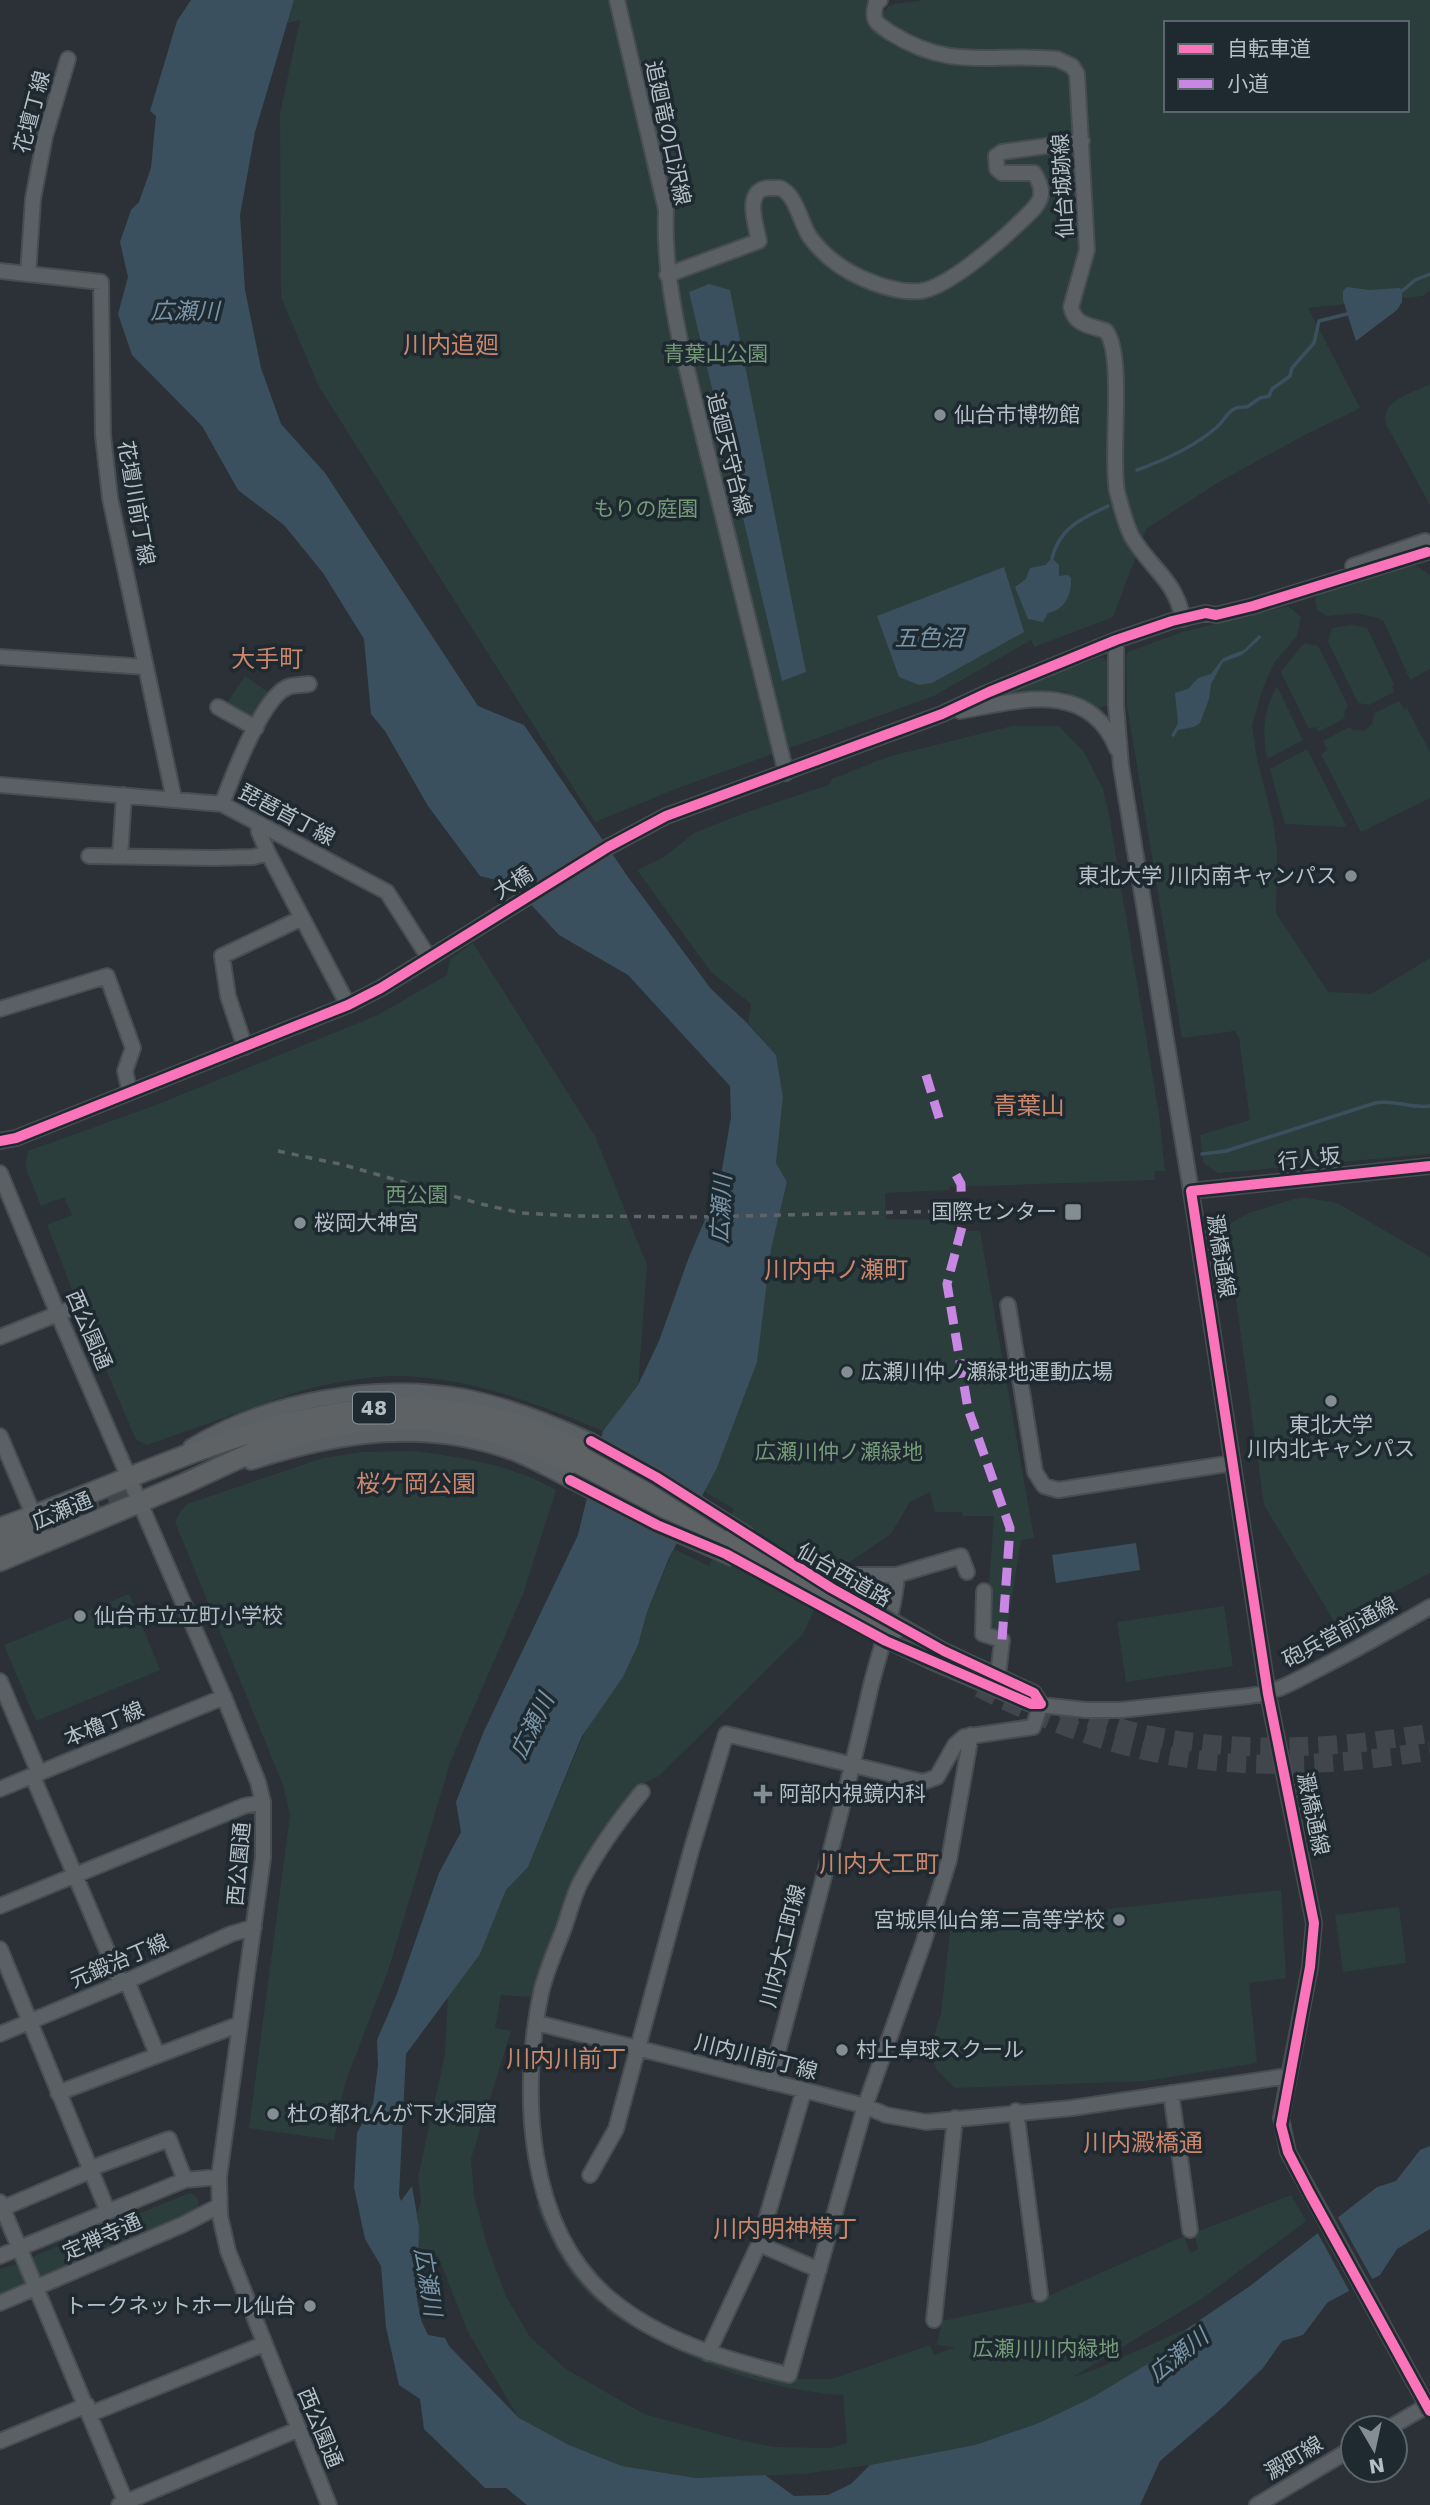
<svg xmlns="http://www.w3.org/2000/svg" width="1430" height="2505" font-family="'DejaVu Sans','Noto Sans JP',sans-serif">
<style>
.green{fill:#2b3e3c;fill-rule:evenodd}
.water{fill:#3b505e}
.pier{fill:#2b3136}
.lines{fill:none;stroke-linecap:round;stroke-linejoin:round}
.stream{stroke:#3b505e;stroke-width:3.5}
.highway-tunnel{stroke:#40464c;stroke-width:19;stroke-dasharray:19 10;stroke-linecap:butt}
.minor-casing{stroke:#484d51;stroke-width:18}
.highway-casing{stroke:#474d51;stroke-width:23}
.minor{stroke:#5a6064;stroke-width:14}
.highway{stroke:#5f6265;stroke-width:19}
.rail{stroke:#5f6368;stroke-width:3.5;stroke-dasharray:7 7;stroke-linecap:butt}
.minor-bridge-casing{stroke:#484d51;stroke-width:18;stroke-linecap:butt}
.highway-bridge-casing{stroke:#474d51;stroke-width:23;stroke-linecap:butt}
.minor-bridge{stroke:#5a6064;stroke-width:14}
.highway-bridge{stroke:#5f6265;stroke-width:19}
.quiet{stroke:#c787e3;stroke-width:9;stroke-dasharray:18 9;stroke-linecap:butt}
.cycleway-casing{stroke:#1e2930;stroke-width:15}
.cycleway{stroke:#fb73b8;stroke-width:10}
.poi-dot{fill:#858d94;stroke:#1e2930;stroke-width:2.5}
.labels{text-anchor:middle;stroke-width:7;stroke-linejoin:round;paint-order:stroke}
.shield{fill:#1e2930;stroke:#88929a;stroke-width:2}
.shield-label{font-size:19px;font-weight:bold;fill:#b5bfc7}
.street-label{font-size:21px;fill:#b5bfc7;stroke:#1e2930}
.park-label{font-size:21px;fill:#759a78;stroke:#1e2930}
.poi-label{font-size:21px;fill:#b5bfc7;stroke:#1e2930;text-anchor:start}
.water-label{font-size:23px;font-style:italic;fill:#7894a7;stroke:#1e2930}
.quarter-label{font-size:24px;fill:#cb866c;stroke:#1e2930}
</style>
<rect width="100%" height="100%" fill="#2b3136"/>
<path class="green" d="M294,0H869C864,10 866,17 872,25L888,7L895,4L924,0H1430V290L1423,296L1308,308L1360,408L1301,437L1219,482L1146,529L1113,617L1034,647L1031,640L934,696L678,788L595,822L319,387L281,297L280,113L300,20L287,23ZM1166,23H1407V110H1166Z
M1430,384V505L1387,426C1377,401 1413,393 1430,384Z
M1415,565L1430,575V669L1410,680L1384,622L1378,618L1355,613L1327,616L1317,610L1315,599L1318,595Z
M1288,606L1301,617L1297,636L1274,663L1263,688L1252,725L1257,759L1273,821L1277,850L1276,913L1328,992L1371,994L1430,958V1154L1218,1173L1203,1163L1200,1135L1250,1120L1239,1038L1235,1031L1182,1038L1127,706L1126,656L1128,652L1182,632Z
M1351,625L1367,628L1394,684L1392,686L1394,692L1369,705L1358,703L1328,642L1332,628Z
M1304,643L1318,646L1348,706L1344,713L1345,718L1318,732L1316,727L1309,729L1281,672Z
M1102,657L1110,663V704L1097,709L1067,692L1045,690L1007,695L1012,689Z
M245,676L272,695L254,722L225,706Z
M1277,686L1303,740L1267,759C1262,731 1263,711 1277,686Z
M1399,701L1404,709L1407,708L1430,752V798L1361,832L1321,754L1327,750L1323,741L1349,727L1353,730L1364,731L1372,724L1374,713Z
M1012,726H1059L1084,752L1103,789L1109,815L1159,1115L1165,1171H1154L1155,1180L949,1187L950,1190L885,1193L886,1219L953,1220L954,1231H980L1034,1538L1021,1540L1006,1635L993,1634L986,1626L994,1516H963L961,1512H935L930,1492L910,1502L891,1534L845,1565L836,1574L832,1572L803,1634L659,1776L640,1785L606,1828L577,1878L555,1929L531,1997L501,1995L495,2028L511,2031L471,2159L474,2196L487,2245L506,2296L530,2337L566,2369L644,2414L744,2441L774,2447L831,2448L847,2443L843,2395C760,2390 674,2356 605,2310L608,2305L783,2379H832L930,2345L934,2355L955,2347L937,2345L942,2321L1037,2301L1184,2236L1190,2253L1198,2249L1194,2233L1291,2195L1306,2221L1203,2298L1073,2377L1094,2370L1188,2328L1169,2351L1093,2397L1040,2423L975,2445L870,2465L803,2474L696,2478L622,2466L569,2445L519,2419L468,2332L438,2256L418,2266L419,2227L417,2214L421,2201L418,2177L445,2054L448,1994L480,1954L506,1890L528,1867L588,1725L623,1677L638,1645L647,1612L674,1549L709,1566L734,1509L705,1492L716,1470L787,1183L776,1163L783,1097L776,1055L748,1023L751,1004L711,972L637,870L663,858L694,833L747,812L829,785L832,779L887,757Z
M1307,749L1347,827L1285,824L1270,769Z
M473,943L595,1136L647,1265L638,1385L603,1431C543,1406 483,1382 417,1377C382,1373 334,1382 300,1391L147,1445L136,1440L77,1302L47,1225L72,1215L64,1197L41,1206L25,1166L28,1151L156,1105L378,1015L447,975L450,959Z
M1301,1197L1337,1203L1430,1257V1573L1335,1623L1264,1505L1226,1226L1249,1213Z
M415,1451C464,1458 513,1465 556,1490L523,1594L451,1760L388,1971L345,2083L334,2140L249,2128L290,1815L283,1785L175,1522L180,1512L187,1504L323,1458L362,1452Z
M129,1594L160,1670L36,1721L4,1645Z
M1224,1606L1233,1666L1126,1682L1117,1622Z
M1281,1890L1286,1978L1249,1983L1257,2063L1145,2081L955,2088L936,2069L930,2048L941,2013L950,1931L1091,1911Z
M1399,1907L1406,1963L1343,1972L1335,1915Z
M187,2194H193L198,2199V2209L196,2213L41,2278L37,2277L30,2261L32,2257Z
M540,2200L604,2300L599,2304C570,2280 550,2241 536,2206Z
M17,2264L22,2268L25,2281L22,2285L0,2294V2269Z"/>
<path class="water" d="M191,0H294L255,132L240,215L245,290L261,368L281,424L325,473L478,706L524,725L628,877L711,989L747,1023L776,1055L783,1097L776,1163L787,1182L771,1249L757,1362L716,1470L669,1558L647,1612L638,1645L623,1677L582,1736L528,1867L506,1890L480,1954L406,2054L399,2195L401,2201L412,2186L419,2227L418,2266L421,2298L417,2299L421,2320L428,2335L445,2338L449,2346L519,2418L569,2445L622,2466L696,2478L765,2475L794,2496L828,2495L851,2484L870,2465L975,2445L1039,2423L1093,2397L1169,2351L1188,2328L1250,2286L1377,2187L1396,2181L1420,2150L1430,2146V2229L1397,2249L1380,2275L1328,2302L1303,2335L1282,2341L1263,2368L1222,2408L1160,2461L1140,2505H527L506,2488H485L424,2429L420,2399L399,2385L386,2327L381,2266L365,2239L354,2187L357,2133L373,2104L378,2066L377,2040L396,1996L439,1873L461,1832L456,1802L484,1731L578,1535L603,1431L638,1385L659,1341L689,1257L719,1187L731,1117L730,1086L628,975L559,935L512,884L480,876L428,806L385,731L371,714L364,639L323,573L284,525L238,490L202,426L132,355L118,314L128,277L120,242L131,210L139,202L151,168L156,116L150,111L177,21Z
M709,284L730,290L806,672L782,681L689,292Z
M1347,287L1369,290L1400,288L1402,291V302L1397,310L1356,341L1343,300V291Z
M1052,558L1059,565V576L1068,575L1071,578C1072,594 1065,610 1048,613L1043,622L1028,619L1015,587L1026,579L1030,568L1045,565Z
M1004,567L1024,632L932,683L919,685L899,677L877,616Z
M1259,635L1262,637L1242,655L1223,662L1211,684L1209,699L1200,723L1194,727L1178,730L1174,737L1171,736L1178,723L1175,693L1188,689L1198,678L1211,674L1223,658L1244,650Z
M1136,1543L1140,1570L1056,1583L1052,1555Z"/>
<path class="pier" d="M1336,2214L1374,2282L1351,2294L1316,2230Z"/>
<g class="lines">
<path class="stream" d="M1402,291L1415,280L1430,274
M1137,470C1165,460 1194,447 1217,427C1229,415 1229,406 1247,407L1260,398L1269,396L1272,389L1290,376L1292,368L1314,343L1319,321L1347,314
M1052,558C1060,527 1081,519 1108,506
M1202,1154L1226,1151L1375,1103C1394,1099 1411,1109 1430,1106"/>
<path class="highway-tunnel" d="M28,1534L138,1494
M979,1688C1030,1713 1083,1736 1138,1749C1232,1772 1335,1766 1430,1751
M1062,1709C1089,1718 1116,1728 1144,1734C1237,1754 1336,1749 1430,1733"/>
<g class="minor-casing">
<path id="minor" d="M617,0L666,210C664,255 671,297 680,341L786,773
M880,0L876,3C871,21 876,23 891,33C953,72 991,52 1057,59L1072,66L1077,74L1087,250L1071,307C1075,326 1090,325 1106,331C1125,356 1110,454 1117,491C1121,506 1125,524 1132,537C1151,569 1175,579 1183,619
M0,271L101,282L103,435L110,498L174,799
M28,274L33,199L45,136L68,59
M667,275L759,241C756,225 743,189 769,188C771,188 778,188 780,188C797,195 800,223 810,237C823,255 843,270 864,279C882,287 901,293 921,291C948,287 997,244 1017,225C1035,207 1051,199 1034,173H1002L997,169L996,156L1002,152L1082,141
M1353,566L1425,541
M1116,640V705L1121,766L1191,1191L1268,1694L1314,1923L1310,1967L1281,2118L1288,2152L1424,2400
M0,657L146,667
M218,707L256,728
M960,711C1017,701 1089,678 1117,749
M0,785L222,804L387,892L429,958
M222,804C232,778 262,697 288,687C294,685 303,685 309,684
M258,824L259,832L268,853L348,1005
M89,856L213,858L253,857L268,853
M120,856L124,795
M0,1009L107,976L133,1048L125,1071L130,1092
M245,1047L228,996L222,956L302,918
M0,1141L16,1138L348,1005L381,988L608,847L666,816L942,714L989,692L1116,640L1172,621L1206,613L1216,615L1253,606L1427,552
M0,1173L58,1314L224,1697L258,1782L263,1802V1858L219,2177L220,2216L228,2251L329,2505
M1191,1191L1430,1166
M1008,1305L1035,1472L1044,1486L1058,1490L1233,1463
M0,1337L75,1307
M0,1436L45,1542
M191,1447C267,1400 376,1381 465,1397C510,1406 550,1422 591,1441
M251,1462C340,1434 427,1419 517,1454C535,1461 553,1472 570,1480
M857,1575H897
M984,1591L983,1634L1002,1640L998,1676
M937,1664L1031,1704L1086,1710H1121L1249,1696C1276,1693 1297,1680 1320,1668C1357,1649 1394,1628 1430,1607
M0,1681L39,1773
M33,1777L121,1983
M0,1789L224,1697
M642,1792C619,1820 597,1851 580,1883C573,1897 569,1914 564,1928C556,1949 546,1971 541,1993C520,2092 526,2229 610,2299C660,2341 727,2360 789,2375L865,2106L923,1944L949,1860L971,1735
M0,1906L244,1806L263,1802
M0,1949L108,2212
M127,1981L157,2054
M537,2023L804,2090L865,2106L886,2115L926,2122L1072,2108L1288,2076
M0,2034L127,1981L231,1934L254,1927
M770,2082C803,1953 840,1824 869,1694C878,1654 894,1615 897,1575L961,1556L967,1572
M804,2090L759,2244L819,2270
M58,2093L240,2024
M1171,2093L1190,2230
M1016,2111L1040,2294
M89,2169L169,2139L185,2180
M590,2175L616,2129L691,1851L726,1734L923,1782L937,1777L955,1745L964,1737L1033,1727L1041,1704L1034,1693L944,1651
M0,2202L127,2505
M3,2208L90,2171
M0,2256L185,2180L219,2177
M0,2303L182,2225L219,2206
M934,2320L955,2118
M708,2353L759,2244
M90,2414L264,2344
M1389,2428L1430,2404
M0,2441L87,2405
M119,2505L299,2429
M1257,2505L1353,2448"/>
</g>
<g class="highway-casing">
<path id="highway" d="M688,1507L735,1535
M679,1524L727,1549
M0,1528C169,1468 339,1365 523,1426C584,1447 641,1484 698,1513
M0,1546L28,1534
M0,1561C61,1536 121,1510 181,1485C210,1472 238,1458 268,1446C336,1420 414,1411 486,1431C559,1451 625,1493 691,1529"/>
</g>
<use href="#minor" class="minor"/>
<use href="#highway" class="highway"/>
<path class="rail" d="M278,1151L344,1165L481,1204L521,1213L576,1216L697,1217L951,1211"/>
<g class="minor-bridge-casing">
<path id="minor-bridge" d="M591,1441L656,1477L749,1536
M570,1480L657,1525L734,1559
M893,1621L944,1651
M878,1636L937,1664
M1424,2400L1430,2411"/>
</g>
<g class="highway-bridge-casing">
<path id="highway-bridge" d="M735,1535L898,1628
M727,1549L889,1638"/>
</g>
<use href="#minor-bridge" class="minor-bridge"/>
<use href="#highway-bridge" class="highway-bridge"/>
<path class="quiet" d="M926,1075L941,1124
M956,1175L961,1184L962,1227L947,1284L968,1409L1010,1528L1002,1640"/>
<g class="cycleway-casing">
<path id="cycleway" d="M0,1141L16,1138L348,1005L381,988L608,847L666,816L942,714L989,692L1116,640L1172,621L1206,613L1216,615L1253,606L1427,552
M1430,1166L1191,1191L1268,1694L1314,1923L1310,1967L1281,2125L1288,2152L1310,2194L1430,2411
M591,1441L656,1477L831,1588L944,1651L1034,1693L1039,1701
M570,1480L657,1525L726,1554L886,1641L1031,1704H1041"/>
</g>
<use href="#cycleway" class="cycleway"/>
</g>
<g class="poi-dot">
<circle cx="940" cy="415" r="7"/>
<circle cx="1351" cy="876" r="7"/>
<rect x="1064" y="1203" width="18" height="18" rx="3.5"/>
<circle cx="300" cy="1223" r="7"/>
<circle cx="847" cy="1372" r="7"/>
<circle cx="1331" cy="1401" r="7"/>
<circle cx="80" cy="1616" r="7"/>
<path d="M759.5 1783.5h7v7h7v7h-7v7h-7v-7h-7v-7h7z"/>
<circle cx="1119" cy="1920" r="7"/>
<circle cx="842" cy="2050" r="7"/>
<circle cx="273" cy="2114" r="7"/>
<circle cx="310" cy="2306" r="7"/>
</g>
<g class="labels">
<rect class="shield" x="353" y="1392.5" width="42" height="31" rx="5"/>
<g class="shield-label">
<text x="374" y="1415">48</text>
</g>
<g class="street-label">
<text transform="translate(32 112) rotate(-75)" y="7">花壇丁線</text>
<text transform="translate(668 133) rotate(78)" y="7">追廻竜の口沢線</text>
<text transform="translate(1063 186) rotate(-93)" y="7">仙台城跡線</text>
<text transform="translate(729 454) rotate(76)" y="7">追廻天守台線</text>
<text transform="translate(136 503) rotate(80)" y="7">花壇川前丁線</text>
<text transform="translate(287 815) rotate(28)" y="7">琵琶首丁線</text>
<text transform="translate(513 883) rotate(-32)" y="7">大橋</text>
<text transform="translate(1309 1159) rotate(-6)" y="7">行人坂</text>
<text transform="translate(1221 1256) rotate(81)" y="7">澱橋通線</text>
<text transform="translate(89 1330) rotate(67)" y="7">西公園通</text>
<text transform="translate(62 1511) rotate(-23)" y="7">広瀬通</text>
<text transform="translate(844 1575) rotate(30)" y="7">仙台西道路</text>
<text transform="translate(1340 1632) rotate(-28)" y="7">砲兵営前通線</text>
<text transform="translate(104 1724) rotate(-22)" y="7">本櫓丁線</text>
<text transform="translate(1313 1814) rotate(78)" y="7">澱橋通線</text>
<text transform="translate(239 1864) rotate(-85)" y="7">西公園通</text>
<text transform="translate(783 1946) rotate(-76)" y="7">川内大工町線</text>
<text transform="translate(119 1961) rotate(-23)" y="7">元鍛治丁線</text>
<text transform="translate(756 2057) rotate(14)" y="7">川内川前丁線</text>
<text transform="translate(102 2237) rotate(-24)" y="7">定禅寺通</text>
<text transform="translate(320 2428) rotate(68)" y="7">西公園通</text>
<text transform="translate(1294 2458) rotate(-31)" y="7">澱町線</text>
</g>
<g class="park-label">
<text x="716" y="361">青葉山公園</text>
<text x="646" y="516">もりの庭園</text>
<text x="417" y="1202">西公園</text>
<text x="839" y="1459">広瀬川仲ノ瀬緑地</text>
<text x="1046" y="2356">広瀬川川内緑地</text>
</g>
<g class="poi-label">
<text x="954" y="422">仙台市博物館</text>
<text x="1337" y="883" text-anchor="end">東北大学 川内南キャンパス</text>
<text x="1057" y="1219" text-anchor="end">国際センター</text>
<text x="314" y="1230">桜岡大神宮</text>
<text x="861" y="1379">広瀬川仲ノ瀬緑地運動広場</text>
<text x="1331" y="1432" text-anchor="middle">東北大学<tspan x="1331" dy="24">川内北キャンパス</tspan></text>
<text x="94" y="1623">仙台市立立町小学校</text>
<text x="779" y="1801">阿部内視鏡内科</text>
<text x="1105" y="1927" text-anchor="end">宮城県仙台第二高等学校</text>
<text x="856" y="2057">村上卓球スクール</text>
<text x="287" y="2121">杜の都れんが下水洞窟</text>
<text x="296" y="2313" text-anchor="end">トークネットホール仙台</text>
</g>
<g class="water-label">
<text x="185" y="319">広瀬川</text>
<text x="929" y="646">五色沼</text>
<text transform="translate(721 1209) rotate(-87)" y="8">広瀬川</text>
<text transform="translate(532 1726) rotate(-64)" y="8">広瀬川</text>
<text transform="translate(428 2282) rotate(81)" y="8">広瀬川</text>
<text transform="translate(1178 2355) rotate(-39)" y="8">広瀬川</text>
</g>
<g class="quarter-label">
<text x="451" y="353">川内追廻</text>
<text x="267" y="667">大手町</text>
<text x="1029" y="1114">青葉山</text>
<text x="836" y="1278">川内中ノ瀬町</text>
<text x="416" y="1492">桜ケ岡公園</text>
<text x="879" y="1872">川内大工町</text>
<text x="566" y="2067">川内川前丁</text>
<text x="1143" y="2151">川内澱橋通</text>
<text x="785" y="2237">川内明神横丁</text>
</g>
</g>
<rect x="1164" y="21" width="245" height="91" fill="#1e2930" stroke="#5a656c" stroke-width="2"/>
<rect x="1178" y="44" width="35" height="10" fill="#fb73b8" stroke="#5a656c" stroke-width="2"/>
<text x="1227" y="56" font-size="21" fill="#b5bfc7">自転車道</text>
<rect x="1178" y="79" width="35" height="10" fill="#c787e3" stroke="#5a656c" stroke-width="2"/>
<text x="1227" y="91" font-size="21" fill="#b5bfc7">小道</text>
<g transform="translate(1374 2449) rotate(171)"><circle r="33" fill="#1e2930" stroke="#5a656c" stroke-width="2"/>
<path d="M0-5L12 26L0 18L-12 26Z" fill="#858d94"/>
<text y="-10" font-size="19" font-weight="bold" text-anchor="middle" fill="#b5bfc7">N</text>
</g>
</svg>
